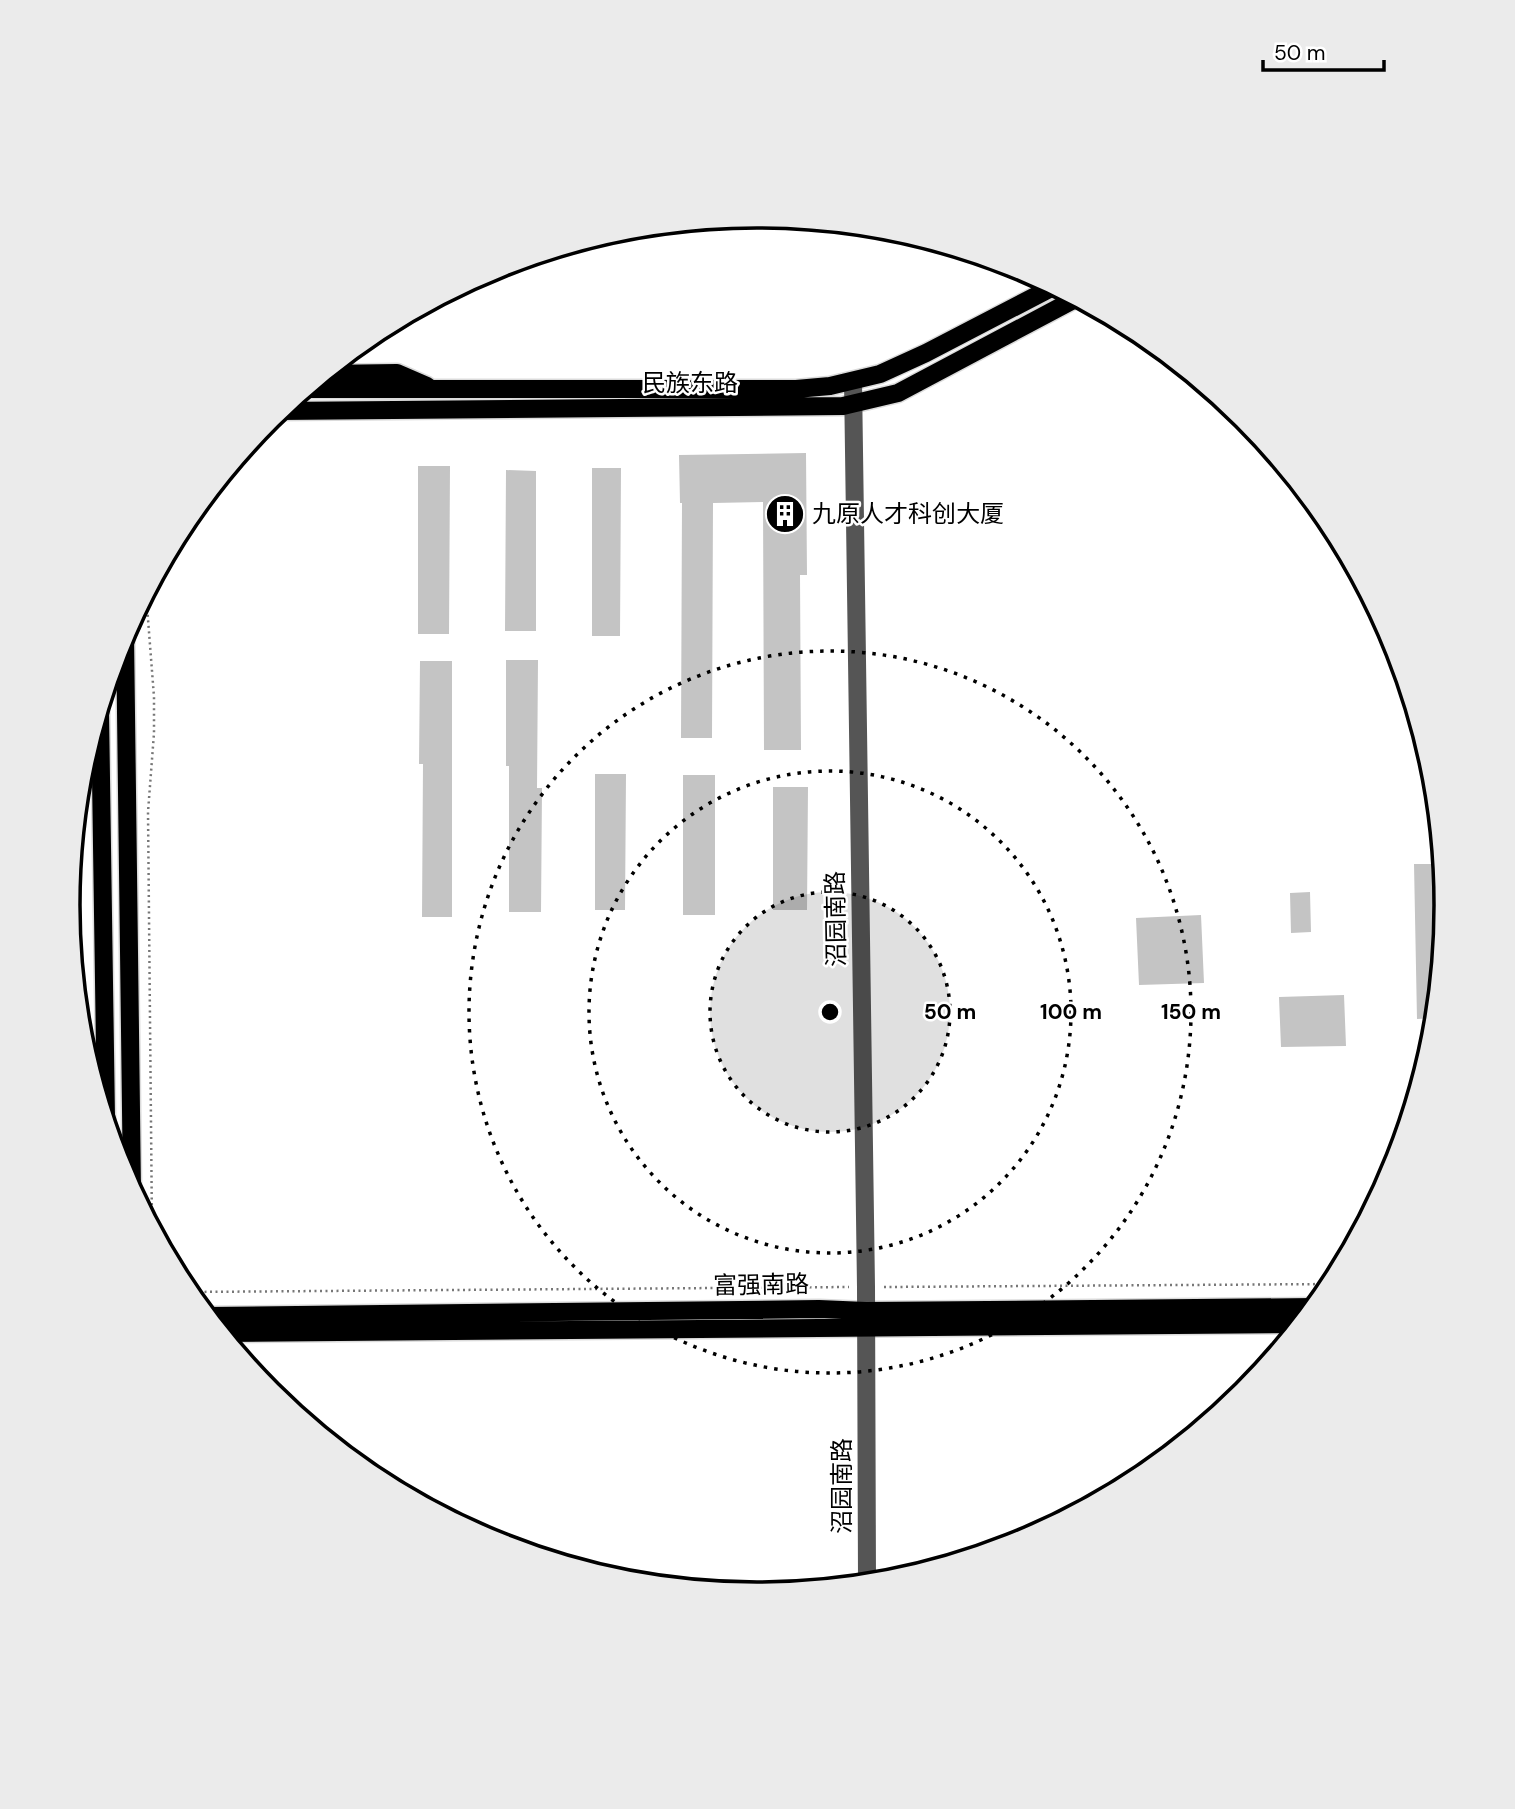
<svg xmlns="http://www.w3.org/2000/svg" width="1515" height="1809" font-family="'DM Sans','Noto Sans SC',sans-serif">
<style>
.building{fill:#c4c4c4}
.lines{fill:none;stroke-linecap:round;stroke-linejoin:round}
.major-casing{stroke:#dbdbdb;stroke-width:21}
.path{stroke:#777;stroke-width:2.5;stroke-dasharray:2 3.5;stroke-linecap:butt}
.minor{stroke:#555;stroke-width:18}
.major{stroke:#000;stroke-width:18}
.ring{fill:none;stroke:#000;stroke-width:3.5;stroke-dasharray:3.5 7}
.labels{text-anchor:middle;stroke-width:5;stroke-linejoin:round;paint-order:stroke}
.street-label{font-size:24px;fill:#000;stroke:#fff}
.poi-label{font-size:24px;fill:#000;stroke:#fff;text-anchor:start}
.rim{fill:none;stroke:#000;stroke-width:3.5}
.centre{fill:#000;stroke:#fff;stroke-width:3.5}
.ring-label{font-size:21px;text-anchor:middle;font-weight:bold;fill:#000;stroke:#fff;stroke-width:5;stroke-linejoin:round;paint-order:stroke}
</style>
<rect width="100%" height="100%" fill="#fff"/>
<path class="building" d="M806,453L807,575H800L801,750H764L763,502L713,503L712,738H681L682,503H680L679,455Z
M418,466H450L449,634H418Z
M592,468H621L620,636H592Z
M506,470L536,471V631H505Z
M506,660H538L537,788H542L541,912H509V766H506Z
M420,661H452V917H422L423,764H419Z
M595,774H626L625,910H595Z
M683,775H715V915H683Z
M773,787H808L807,910H773Z
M1414,864H1443L1447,905L1436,1018L1417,1019Z
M1310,892L1311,932L1291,933L1290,893Z
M1201,915L1204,983L1139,985L1136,918Z
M1344,995L1346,1046L1281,1047L1279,997Z"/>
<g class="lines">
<g class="major-casing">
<path id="major" d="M323,374L397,373L427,386
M304,389H796L830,386L880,374L926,353L1055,286
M278,411L843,406L898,393L1077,298
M125,633L132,1190
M100,710L106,1118
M208,1316L819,1309L866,1311L1314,1307
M222,1333L1300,1324"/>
</g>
<path class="path" d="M146,593L154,697V733L148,812L152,1227
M81,774L82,819L77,872L86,1054
M884,1287L1332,1284
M188,1292L849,1287"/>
<path class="minor" d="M853,381L866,1287L867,1583"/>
<use href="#major" class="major"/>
</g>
<circle cx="830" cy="1012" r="120" fill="#000" fill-opacity=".12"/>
<g class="ring">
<circle cx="830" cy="1012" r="120"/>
<circle cx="830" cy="1012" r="241"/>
<circle cx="830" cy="1012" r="361"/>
</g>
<defs>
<g id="building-disc" transform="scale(2.0125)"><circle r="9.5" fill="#000" stroke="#fff"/><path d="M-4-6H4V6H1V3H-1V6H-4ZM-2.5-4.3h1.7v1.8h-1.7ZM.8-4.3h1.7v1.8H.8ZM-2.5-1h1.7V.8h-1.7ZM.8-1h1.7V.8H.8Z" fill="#fff"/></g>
</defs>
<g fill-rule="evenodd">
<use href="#building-disc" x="785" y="514"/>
</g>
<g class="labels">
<g class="street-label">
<text x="690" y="391">民族东路</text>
<text transform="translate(836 919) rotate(-91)" y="8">沼园南路</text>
<text transform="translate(761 1285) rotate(-1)" y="8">富强南路</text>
<text transform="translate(842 1486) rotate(-90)" y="8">沼园南路</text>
</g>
<g class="poi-label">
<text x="812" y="522">九原人才科创大厦</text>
</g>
</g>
<path d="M0 0H1515V1809H0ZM80 905a677 677 0 1 1 1354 0a677 677 0 1 1-1354 0Z" fill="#ebebeb" fill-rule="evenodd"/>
<path class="rim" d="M80 905a677 677 0 1 1 1354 0a677 677 0 1 1-1354 0Z"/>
<circle cx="830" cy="1012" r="10" class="centre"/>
<g class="ring-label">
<text x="950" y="1019">50 m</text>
<text x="1071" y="1019">100 m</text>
<text x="1191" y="1019">150 m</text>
</g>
<path d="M1263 60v10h121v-10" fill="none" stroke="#000000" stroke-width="3.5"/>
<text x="1274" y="60" font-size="21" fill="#000000" stroke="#ffffff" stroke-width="5" paint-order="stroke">50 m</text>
</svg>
